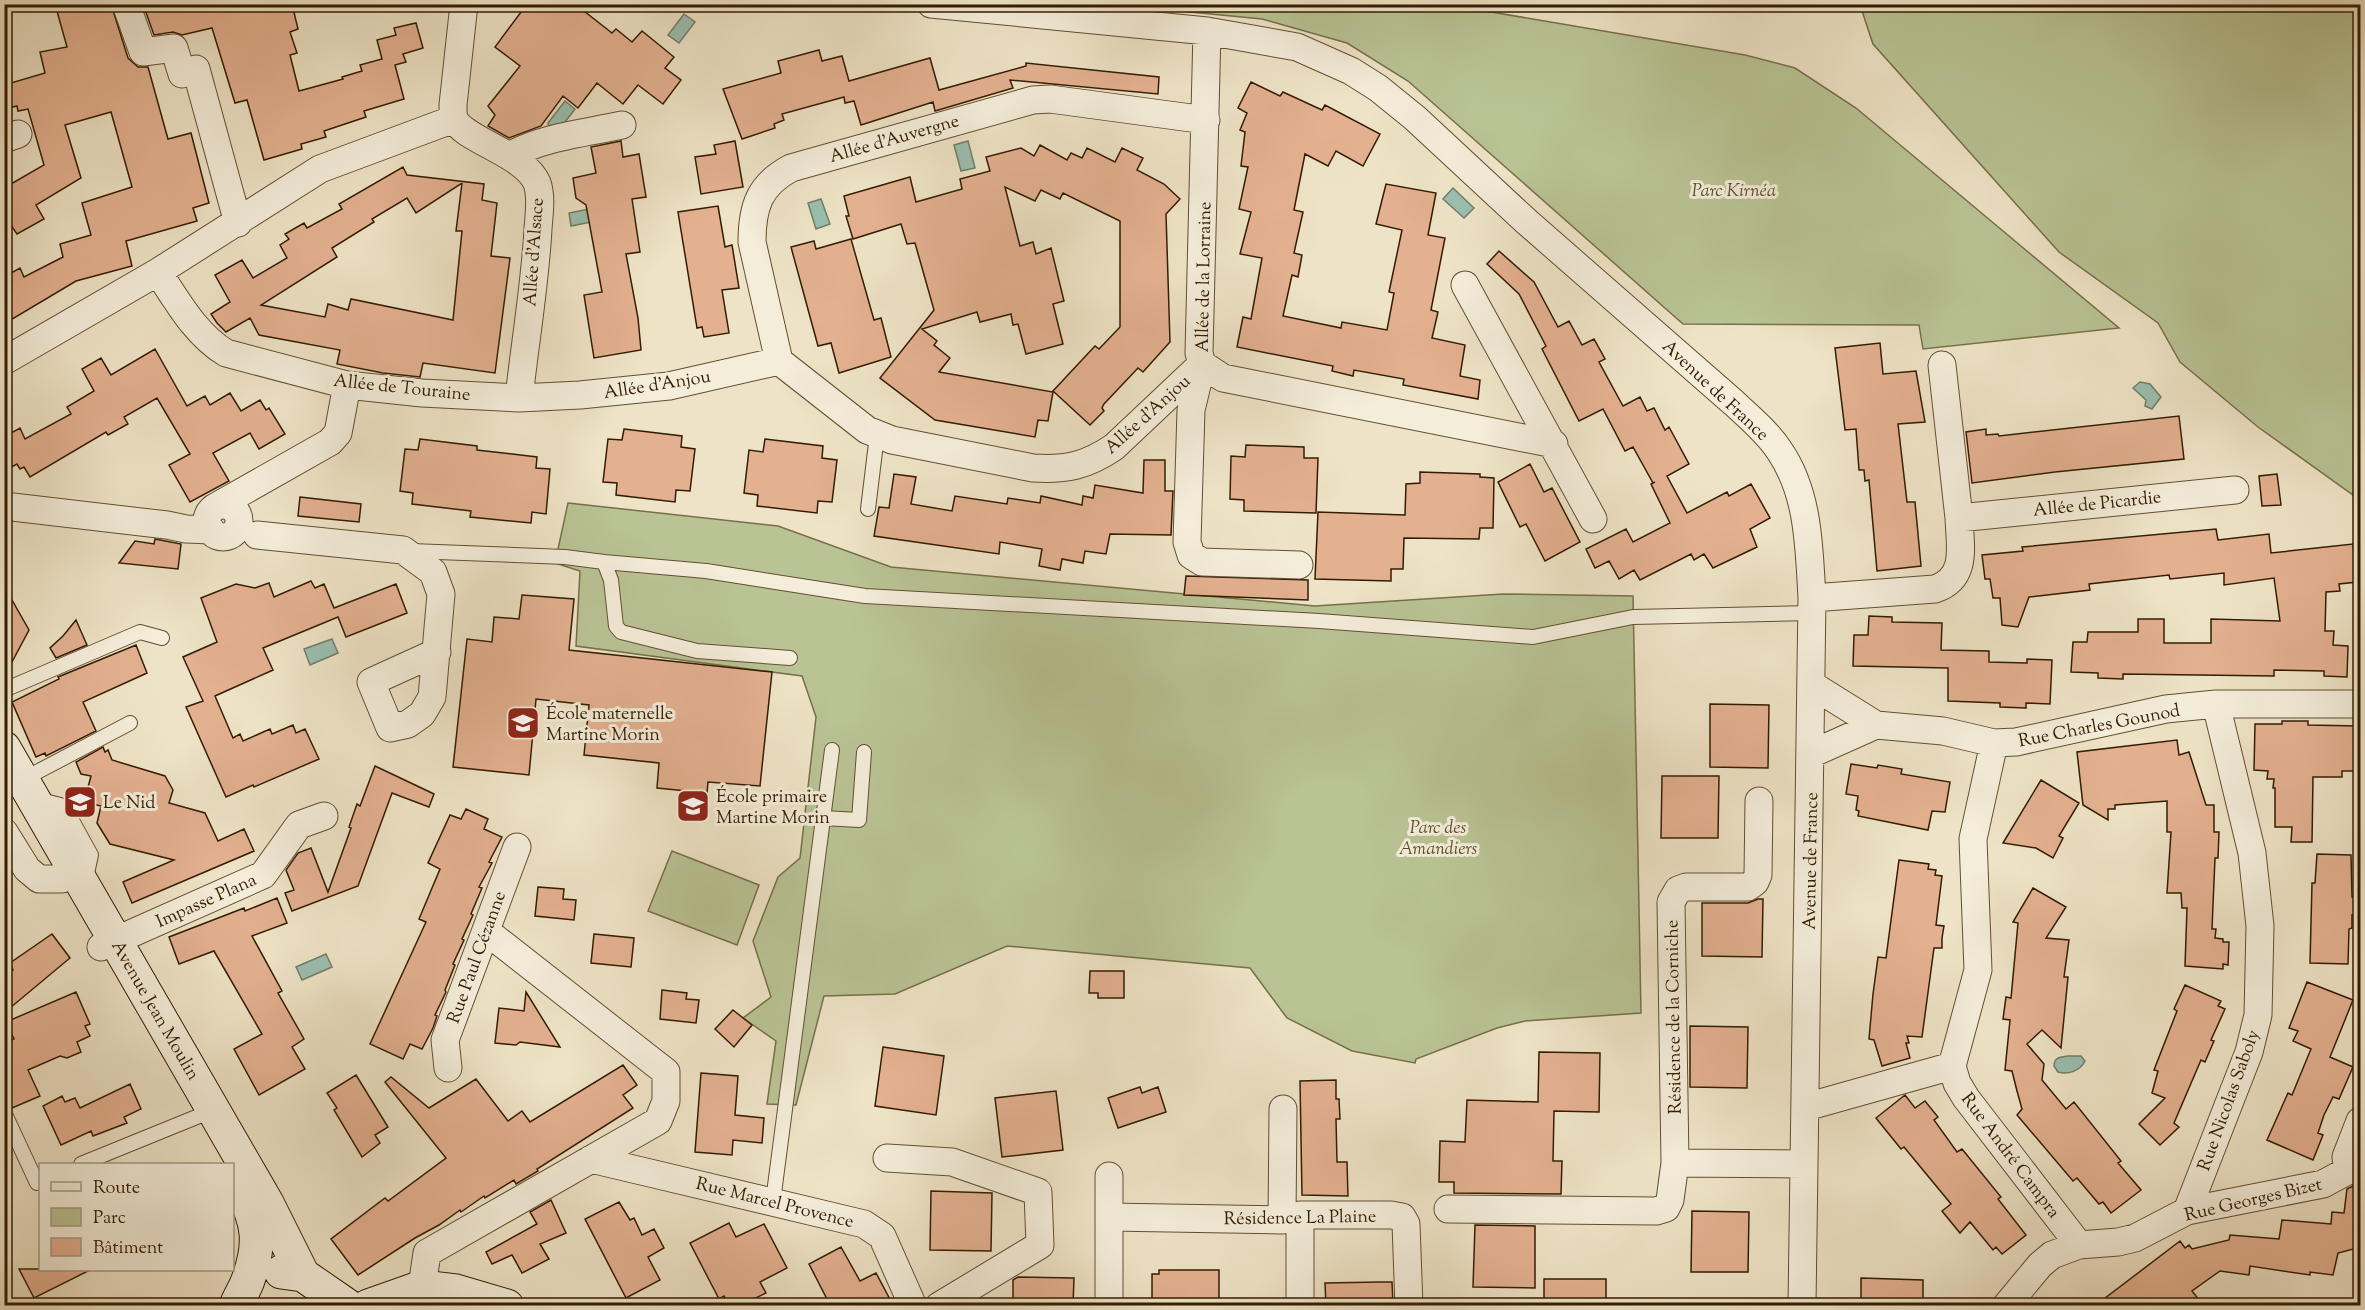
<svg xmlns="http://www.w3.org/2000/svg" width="2365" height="1310" font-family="'Sorts Mill Goudy',serif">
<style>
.green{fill:#b9c394;stroke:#76704a;stroke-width:1.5}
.water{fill:#9abfb0;stroke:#717e6a;stroke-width:1.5}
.building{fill:#e3b090;stroke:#331c00;stroke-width:1.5;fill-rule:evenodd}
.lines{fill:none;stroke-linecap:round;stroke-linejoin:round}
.lane-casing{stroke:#624e32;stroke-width:16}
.street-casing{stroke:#624e32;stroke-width:29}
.secondary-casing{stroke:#331c00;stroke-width:35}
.lane{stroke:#f4edda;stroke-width:14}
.street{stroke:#f4edda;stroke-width:27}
.secondary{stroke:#f4edda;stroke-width:33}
.labels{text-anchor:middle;stroke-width:6;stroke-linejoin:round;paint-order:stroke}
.street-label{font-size:18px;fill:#331c00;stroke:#f4edda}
.park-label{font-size:18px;font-style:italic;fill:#5b4e2c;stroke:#f4edda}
.poi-label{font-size:18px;fill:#331c00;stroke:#f4edda;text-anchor:start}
</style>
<rect width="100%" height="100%" fill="#eee3c6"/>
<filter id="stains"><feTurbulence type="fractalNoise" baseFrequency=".00333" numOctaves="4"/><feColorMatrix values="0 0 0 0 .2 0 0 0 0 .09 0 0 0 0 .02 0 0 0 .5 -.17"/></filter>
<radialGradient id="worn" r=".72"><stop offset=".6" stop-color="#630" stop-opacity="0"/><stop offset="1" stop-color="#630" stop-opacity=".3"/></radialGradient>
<path class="green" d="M1118,5H1450L1745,55L1795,68L1856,108L2119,328L1923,349L1919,325L1683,324L1408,81L1347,43L1262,19Z
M1860,5H2360V500L2258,427L2180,362L2158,323L2059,252L1873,44Z
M568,503L778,526L891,567L1315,606L1503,594L1633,596L1641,1013L1525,1021L1497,1028L1416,1059L1415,1063L1352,1051L1287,1018L1250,968L1007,946L895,994L824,996L796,1105L767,1104L776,1041L743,1018L771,997L753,941L778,877L800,858L816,717L802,676L576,646L580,571L555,563Z
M672,851L759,885L737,945L648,911Z"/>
<path class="water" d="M684,14L695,22L679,43L668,35Z
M565,101L575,109L558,131L549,128L548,123Z
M968,141L975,168L961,171L954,145Z
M1453,188L1474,208L1464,218L1443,199Z
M821,199L830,224L816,229L808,203Z
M594,208L596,221L571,226L569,213Z
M2140,382L2150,384L2161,397L2152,409L2145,406L2146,400L2133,388Z
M332,639L338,653L310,665L304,649Z
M326,954L332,967L302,980L296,967Z
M2068,1056H2081L2085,1061C2080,1071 2068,1075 2058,1072L2054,1066C2054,1057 2060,1057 2068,1056Z"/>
<path class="building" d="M55,4H111L128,58L138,67H148L168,139L191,133L209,203L193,208L197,221L126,241L132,266L76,281L4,324V277L20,268L24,277L63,257L60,244L91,235L82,203L132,187L111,112L65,125L81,178L36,205L44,219L17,234L4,215V188L44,165L28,109L18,111L17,106L4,109V85L45,73L40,52L67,47Z
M143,4H292L298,29L290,32L297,53L290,55L299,91L343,79L342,77L362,71L360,65L382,59L377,40L396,35L394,28L416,23L423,48L403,54L406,62L395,65L404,99L364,111L366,117L324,131L326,137L301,144L302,149L264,160L247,100L235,103L212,28L182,35L173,32L154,35Z
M527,4H575L612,33L616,29L632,42L642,31L674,57L665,68L681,80L663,104L638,85L623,104L597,83L578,108L563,96L541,126L509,138L488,126L495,115L488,106L520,66L495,47Z
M819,50L822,61L842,56L849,81L930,58L939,90L1026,66V63L1159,77L1158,94L1010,80L1013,88L935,111L933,102L861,125L854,101L845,103L844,97L782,114L784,120L774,124L775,128L742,139L723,89L781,73L778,61Z
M1251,82L1280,96L1283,92L1322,110L1325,105L1380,134L1363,166L1336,151L1328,166L1305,154L1294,210L1303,212L1294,253L1302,255L1298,277L1292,275L1283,316L1341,328L1342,322L1387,330L1394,293L1389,292L1402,230L1376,224L1386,184L1436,193L1428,235L1445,238L1431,310L1438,312L1432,338L1465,345L1460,376L1480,380L1478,399L1403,385L1404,379L1354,370L1353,376L1332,371L1333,366L1237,347L1243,317L1251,319L1262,258L1240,254L1251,212L1239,209L1248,167L1241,166L1245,132L1240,130L1247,113L1238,108Z
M621,141L623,157L639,154L646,197L632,199L640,252L626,254L638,318L641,350L594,358L584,295L602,292L586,205L576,198L573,178L596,173L591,147Z
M735,141L743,187L701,194L695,157L716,154L714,145Z
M1040,145L1067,160L1071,153L1082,158L1087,148L1115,162L1122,148L1143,158L1137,170L1164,184L1180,199L1166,214L1170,342L1143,372L1138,368L1104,404L1102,408L1104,411L1090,425L1053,391L1095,346L1099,349L1120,327V221L1063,193L1060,199L1041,190L1035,201L1005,187L1020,246L1033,242L1036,254L1051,248L1064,301L1053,304L1063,344L1026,354L1018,324L1013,325L1011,314L980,322L977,312L922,329L937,341L934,345L950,358L939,372L1053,392L1048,421L1038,420L1035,437L935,420L880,378L934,310L915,243L907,244L901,224L853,239L846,216H849L844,196L910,177L916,202L962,189L960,179L990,171L986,157L1021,148L1034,156Z
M403,167L407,175L484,184L482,200L497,203L491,256L510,258L495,373L423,363L420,377L383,373L337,364L340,350L259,335L250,318L226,332L217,323L211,314L230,302L215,275L242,260L253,278L287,258L280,245L289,239L285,234L304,223L307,228L342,209L339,204ZM462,183L456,231H462L453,320L351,299L348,310L328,304L325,317L261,305L337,257L332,248L374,222L372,219L407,198L416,213Z
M718,206L725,247L732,245L739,288L722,290L729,333L704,337L702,327L697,328L678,212Z
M851,239L874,320L881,318L891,357L839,373L831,343L818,346L791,247L814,241L816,249Z
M1499,251L1534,282L1558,327L1569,321L1582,345L1594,339L1605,359L1599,362L1623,406L1640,397L1647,411L1654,408L1665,430L1669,427L1689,464L1667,476L1687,513L1727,492L1729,496L1751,484L1770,518L1750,529L1757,547L1713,568L1704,554L1694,560L1691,554L1640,580L1634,570L1619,579L1609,561L1595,568L1586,549L1626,529L1633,542L1670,523L1651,484L1655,482L1653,483L1633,447L1625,451L1603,409L1579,421L1542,349L1546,346L1519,294L1487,264Z
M1880,343L1883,374L1916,371L1925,422L1898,424L1907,502H1915L1921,566L1877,571L1869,480L1865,481L1864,470H1859L1856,429L1845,430L1835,348Z
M155,349L187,406L205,396L210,405L230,393L241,411L260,400L266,410L269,408L285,434L259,449L250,433L213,453L229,481L190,502L169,465L190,454L157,398L124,417L128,424L108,435L106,432L30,477L24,467L20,469L17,464L4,471V437L20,428L25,439L71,414L67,407L94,391L82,369L101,358L111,375Z
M2179,416L2184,459L2055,472L1972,483L1966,432L1986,429V435L1998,434L1999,436Z
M624,429L682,436L681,447L695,449L690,491L676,490L675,502L616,495L617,483L603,482L608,439L622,440Z
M420,439L477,446V450L537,457L536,468L550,469L546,514L532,512L531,523L470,517L471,511L412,504L413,493L400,491L405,449L418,450Z
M765,439L823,446L822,458L837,460L832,502L818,501L817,513L757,506L758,495L744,493L749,450L763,452Z
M1246,445L1304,447V458H1318L1316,513L1244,511V500L1230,499L1231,456L1245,457Z
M1144,460H1165V491H1173L1171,535L1110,534L1106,554L1085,551L1083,563L1062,559L1060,570L1039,566L1042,549L1000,542L999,554L874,536L879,507L889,508L894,474L916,477L911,504L952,511L955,496L1007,504L1008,498L1040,503L1041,496L1082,505L1083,496L1093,498L1095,485L1143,493Z
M1530,464L1544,492L1552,488L1580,542L1545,561L1526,524L1520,527L1498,482Z
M1420,472L1480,474V477L1494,478L1493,528H1480L1479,539L1404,538L1403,569H1391V581L1315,579L1318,512L1405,515L1406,484L1420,483Z
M2277,474L2281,505L2262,506L2259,476Z
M300,497L361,504L359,522L298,516Z
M2216,529L2218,540L2269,534L2271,553L2353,544L2357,582L2339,584L2340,591L2326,592L2325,631H2334L2333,645L2348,646L2347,677L2324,676V671L2274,670V676L2123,674V679L2098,678V673L2071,672L2073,642H2087L2088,632H2138V619H2164V643H2211V619L2280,621L2274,578L2224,585V573L2170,579L2169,575L2089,584L2090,590L2029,597L2018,627L2002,625L2000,598H1993L1990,579H1985L1982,555L2023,551L2022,547Z
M155,539L181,544L178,569L119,563L135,541L154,544Z
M1186,576L1308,580V600L1184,595Z
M311,581L315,588L324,584L334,608L396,584L407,613L346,637L338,617L263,648L273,670L215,696L233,738L240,734L243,741L270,729L272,734L293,725L296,733L305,729L319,759L254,787L253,785L226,797L186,707L203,701L183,657L217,642L201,598L236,584L255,588L269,583L274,597Z
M4,586L29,630L4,677Z
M522,595L574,599L569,650L772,672L760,786L708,782L707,793L657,788L659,763L584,755L589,705L536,699L529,775L453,767L467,639L492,642L494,617L519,619Z
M1869,616L1892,617V622L1942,623L1941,650L1989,651V662L2027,663V659L2052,660L2050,704L2026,703V708L2000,707V703L1948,701V668L1853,666L1854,635H1868Z
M76,620L87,645L56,658L50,648L63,636Z
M136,645L147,673L83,702L96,731L46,756L45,753L36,757L12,702L59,679L58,677Z
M1710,704L1769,705L1768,768L1710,767Z
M2282,721H2308V725L2358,726L2357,771H2342V777H2313L2312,842H2291L2292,827H2275V788H2273L2274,779H2267L2268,771L2254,770L2255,724H2282Z
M2177,740L2179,755L2189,752L2206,805H2214V832H2219L2218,858H2215L2212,929H2216L2215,938L2223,939V942H2229L2228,965L2223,964V969L2185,966L2187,908H2182L2181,893H2167L2171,832H2167V801L2115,805V809H2108V820L2083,805L2077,752Z
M103,747L105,752L108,750L112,760L165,776L173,790L169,803L205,813L218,841L244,829L254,851L132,903L123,882L174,860L110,844L97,823L101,806L84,802L91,776L81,774L76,762Z
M1851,764L1877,768L1878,765L1902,769L1901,774L1950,782L1945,812L1932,811L1928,830L1858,816L1859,811L1856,810L1858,796L1846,794Z
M375,766L434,794L429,807L392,793L358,886L292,911L285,893L294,890L286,870L298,853L311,848L328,892L351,828L349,827L357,804L360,806Z
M1662,776H1719L1718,838H1661Z
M2041,780L2079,803L2059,836L2063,838L2053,858L2036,848L2003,843Z
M466,809L488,819L484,829L502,837L489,862L492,863L479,887L482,888L471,914L473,915L462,939L464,940L453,964L455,965L445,990L446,992L435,1015L437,1016L433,1028L422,1049L410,1044L403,1059L370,1044L426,922L419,919L440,869L428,863L450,815L461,819Z
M2317,854L2351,855L2352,897H2356V915H2352V928L2349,929L2348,964L2310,963L2312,883H2315Z
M1899,860L1929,864L1928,869L1936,870L1935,875L1942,876L1936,925L1944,926L1942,938V948H1934L1922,1037L1907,1036L1909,1043H1906L1910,1058L1882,1066L1874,1040L1869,1039L1873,994L1878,957L1886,958Z
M538,887L564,889L563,899L576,900L574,920L535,916Z
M2033,888L2066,907L2046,938L2069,940L2064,977H2068L2061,1048L2042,1030L2027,1044L2044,1064L2042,1080L2066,1109L2074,1102L2121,1161L2118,1163L2141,1190L2111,1213L2103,1202L2099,1204L2077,1178L2073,1181L2017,1115L2022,1109L2017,1091L2012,1071L2005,1070L2010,1020L2003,1019L2006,997L2011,998L2018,923L2013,922Z
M277,898L287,923L252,936L282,991L278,993L304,1039L292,1047L305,1069L259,1095L234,1049L262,1034L214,951L179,964L169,937L244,908L245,911Z
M1758,899H1763L1762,957L1702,956V903H1748Z
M52,934L70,958L4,1013V974L13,970L10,963Z
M594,934L634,938L631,967L591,963Z
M1090,971H1124V998H1098V993H1089Z
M2307,982L2353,1000L2330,1057L2353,1067L2339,1099L2333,1097L2324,1115L2318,1133L2323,1135L2313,1160L2267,1140L2288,1093L2292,1095L2311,1049L2293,1041L2298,1031L2289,1028Z
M2185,985L2221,1001L2218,1006L2225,1009L2211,1040L2214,1041L2205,1062L2201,1060L2174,1123L2179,1127L2160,1145L2139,1124L2165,1098L2152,1093L2158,1071L2154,1070L2177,1011L2174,1009Z
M662,990L687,993L686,999L699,1000L696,1023L660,1019Z
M76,992L90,1024L85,1026L90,1036L77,1042L81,1052L67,1058L60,1056L28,1070L40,1096L12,1108L4,1093V1044L14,1039L6,1022Z
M526,992L560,1047L520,1042L516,1045L495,1043L499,1008L524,1011Z
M733,1010L752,1025L734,1047L715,1029Z
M1690,1026L1748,1027L1747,1088L1690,1087Z
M883,1047L944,1056L936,1115L875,1106Z
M1539,1052L1600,1053L1599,1112L1554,1111L1553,1161H1562L1561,1194L1454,1193V1182H1439L1440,1141L1465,1142L1467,1100L1538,1102Z
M623,1065L637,1085L623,1095L633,1108L537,1169L538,1171L516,1184L514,1180L485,1198L484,1196L461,1212L460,1210L439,1225L415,1238L358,1275L331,1239L385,1198L388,1201L446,1158L385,1082L391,1077L429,1108L476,1079L508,1121L522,1111L530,1122Z
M701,1073L738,1076L735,1115L764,1118L762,1143L733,1140L732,1155L695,1152Z
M356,1075L388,1127L375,1135L380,1143L362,1157L334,1110L337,1108L327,1093Z
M1336,1080V1099H1339L1340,1119H1336L1337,1162H1347L1348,1196L1302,1195L1300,1081Z
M130,1084L141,1109L124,1117L127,1123L93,1136L91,1131L61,1145L43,1106L62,1096L65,1102L75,1098L80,1108Z
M1140,1087L1142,1093L1158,1087L1166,1112L1118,1128L1108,1098Z
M1056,1091L1063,1150L1002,1157L995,1098Z
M1905,1095L1915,1108L1925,1101L1938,1117L1934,1120L1957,1152L1962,1149L2001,1197L1998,1199L2026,1235L2002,1254L1996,1247L1993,1250L1970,1222L1960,1233L1942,1211L1951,1204L1904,1147L1901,1149L1876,1118Z
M2361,1182V1247L2338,1253L2333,1275L2310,1272V1275L2250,1266L2249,1275L2220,1271L2192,1291L2203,1305H2096L2180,1241L2185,1248L2189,1245L2192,1249L2229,1240L2230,1235L2279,1239L2282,1220L2331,1224L2332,1212L2344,1213L2347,1189Z
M931,1191L992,1193L991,1251L930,1250Z
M551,1200L566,1233L540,1244L549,1259L522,1273L512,1255L492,1264L486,1252L537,1224L530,1212Z
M619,1202L630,1220L634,1218L642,1235L654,1229L664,1248L648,1257L660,1280L626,1298L585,1219Z
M1692,1211L1749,1212L1748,1272H1691Z
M729,1223L736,1237L764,1224L787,1268L760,1282L766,1293L741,1305H729L724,1296L719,1299L690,1243Z
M1475,1225L1535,1226V1288L1473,1287Z
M841,1247L860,1281L876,1273L893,1305H830L809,1264Z
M19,1269H92L34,1298Z
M1159,1270H1219V1305H1152V1274H1159Z
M1018,1277L1074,1278L1073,1305H1013V1280Z
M1861,1278L1923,1280V1305H1861Z
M1544,1279H1606V1305H1544Z
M1380,1282H1392L1393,1305H1326L1325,1283Z"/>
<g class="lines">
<g class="lane-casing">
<path id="lane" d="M868,509L877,435
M411,551L565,557L604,562L611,580L616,626L621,632L697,651L790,658
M604,562L706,571L865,596L1319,621L1533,637L1633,617L1812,613
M4,690L140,632L162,638
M22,783L37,772L130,723
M37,799L64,806L91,855L86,878
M823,818L859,820L864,752
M4,1112L37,1183L40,1181
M81,1164L199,1116
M773,1201L832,750"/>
</g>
<g class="street-casing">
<path id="street" d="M126,4L143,52L174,48L182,74L196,69L238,223
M464,4L453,105C453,108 453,115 454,119C464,140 525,154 537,183C542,197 539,214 538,229C535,285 525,342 519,398
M931,4L1207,31L1297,47L1351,71L1378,88L1415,118L1527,222L1734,403C1750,418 1767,432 1779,450C1809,493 1809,547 1812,598L1802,1306
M1207,31L1199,353L1202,364L1191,410L1187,542L1191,555L1202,562L1299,565
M4,139L18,134
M509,156C542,137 585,133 622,125
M158,272C178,302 195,334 226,353L347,385L422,393L519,398L580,395L669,386L779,361L867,430L892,440L1033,468C1066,470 1086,466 1114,447L1202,364L1223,378L1554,444
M1465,285L1593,519
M4,361L158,272L320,169L454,119
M779,361L752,242C752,207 759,185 791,168L1033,100L1050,99L1206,120
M1942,365L1959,518
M207 521a16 16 0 1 1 32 0a16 16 0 1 1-32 0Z
M4,506L167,525L186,529L211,530
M217,506L330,442L338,433L347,385
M257,535L403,550L433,572L441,594L432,697L422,714L408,724L390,728L371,682L437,652
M1812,598L1935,589C1968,578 1960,546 1959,518L2235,490
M1812,685L1876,725L1943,731L1994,743L2016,742L2166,709L2216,704H2360
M1994,743L1973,839L1978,970L1952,1066L1957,1083L1966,1098L2079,1245
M1811,754L1876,725
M4,832L27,869L39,879H62
M101,947L263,875L299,825L324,816
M448,1068L445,1040L517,847
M1806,1107L1952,1066
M887,1158L952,1162L1038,1192L1040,1245L939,1306
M591,1159L864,1224L882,1236L913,1306
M1675,1163L1804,1164
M2348,1171L2346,1157L2360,1121
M1448,1209L1656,1211L1666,1208L1670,1200L1675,1163L1671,902L1678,890L1686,887H1748L1755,882L1758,875L1759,801
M2187,1211L2249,1052L2258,1015L2260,926L2252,853L2216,704
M1300,1215V1306
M1109,1217L1282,1220L1300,1215H1391L1402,1217L1406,1224L1409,1306
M1282,1220L1283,1109
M430,1306L422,1287L427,1253L658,1121L666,1101V1072L486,931
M1109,1306V1176
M2006,1306L2040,1265L2052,1255L2079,1245L2118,1242L2135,1238L2187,1211L2323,1184L2360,1164"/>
</g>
<g class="secondary-casing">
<path id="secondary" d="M4,748L267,1203L303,1275
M281,1272L303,1275L348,1306
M236,1306C239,1297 245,1289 248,1280C261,1244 259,1223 241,1190
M368,1306L422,1287L456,1291L507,1306"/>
</g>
<use href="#lane" class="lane"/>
<use href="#street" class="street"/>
<use href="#secondary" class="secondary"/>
</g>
<defs>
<g id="school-square" transform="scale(1.725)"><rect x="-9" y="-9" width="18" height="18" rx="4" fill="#8f2418" stroke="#f4edda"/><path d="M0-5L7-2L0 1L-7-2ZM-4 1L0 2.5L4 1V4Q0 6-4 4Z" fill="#fff"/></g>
</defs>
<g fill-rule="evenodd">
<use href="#school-square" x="523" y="723"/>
<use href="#school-square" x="80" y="802"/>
<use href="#school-square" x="693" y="806"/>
</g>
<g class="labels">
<g class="street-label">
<text transform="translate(894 138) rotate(-16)" y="6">Allée d'Auvergne</text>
<text transform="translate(533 252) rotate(-86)" y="6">Allée d'Alsace</text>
<text transform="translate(1203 277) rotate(-89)" y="6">Allée de la Lorraine</text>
<text transform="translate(657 384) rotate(-9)" y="6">Allée d'Anjou</text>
<text transform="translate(402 387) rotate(6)" y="6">Allée de Touraine</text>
<text transform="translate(1716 390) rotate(43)" y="6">Avenue de France</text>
<text transform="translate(1147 414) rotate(-42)" y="6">Allée d'Anjou</text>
<text transform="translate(2097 503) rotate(-6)" y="6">Allée de Picardie</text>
<text transform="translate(2099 725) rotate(-11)" y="6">Rue Charles Gounod</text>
<text transform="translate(1810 861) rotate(-89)" y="6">Avenue de France</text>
<text transform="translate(206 900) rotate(-24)" y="6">Impasse Plana</text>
<text transform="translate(476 957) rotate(-70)" y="6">Rue Paul Cézanne</text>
<text transform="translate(156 1010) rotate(60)" y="6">Avenue Jean Moulin</text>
<text transform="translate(1673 1017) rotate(-91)" y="6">Résidence de la Corniche</text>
<text transform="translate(2228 1100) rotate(-70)" y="6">Rue Nicolas Saboly</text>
<text transform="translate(2011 1155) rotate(53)" y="6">Rue André Campra</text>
<text transform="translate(2253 1199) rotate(-13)" y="6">Rue Georges Bizet</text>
<text transform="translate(775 1202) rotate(14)" y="6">Rue Marcel Provence</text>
<text transform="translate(1300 1217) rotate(-1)" y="6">Résidence La Plaine</text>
</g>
<g class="park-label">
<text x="1734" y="196">Parc Kirnéa</text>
<text x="1438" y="833">Parc des<tspan x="1438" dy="21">Amandiers</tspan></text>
</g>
<g class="poi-label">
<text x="546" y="719">École maternelle<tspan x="546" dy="21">Martine Morin</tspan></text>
<text x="716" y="802">École primaire<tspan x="716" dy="21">Martine Morin</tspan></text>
<text x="103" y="808">Le Nid</text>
</g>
</g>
<rect width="2365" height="1310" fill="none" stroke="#eee3c6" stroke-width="24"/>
<rect x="6" y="6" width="2353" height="1298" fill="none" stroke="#331c00" stroke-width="3"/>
<rect x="12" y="12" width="2341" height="1286" fill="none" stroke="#331c00" stroke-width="1.5"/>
<rect x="39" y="1163" width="195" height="108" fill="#f4edda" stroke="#a79983" stroke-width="1.5"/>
<rect x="51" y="1182" width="30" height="9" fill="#f4edda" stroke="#a79983" stroke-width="1.5"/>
<text x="93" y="1193" font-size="18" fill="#331c00">Route</text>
<rect x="51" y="1208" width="30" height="18" fill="#b9c394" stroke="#a79983" stroke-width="1.5"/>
<text x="93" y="1223" font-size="18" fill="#331c00">Parc</text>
<rect x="51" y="1238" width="30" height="18" fill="#e3b090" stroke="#a79983" stroke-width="1.5"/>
<text x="93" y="1253" font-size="18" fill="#331c00">Bâtiment</text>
<rect width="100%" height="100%" filter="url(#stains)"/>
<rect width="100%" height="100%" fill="url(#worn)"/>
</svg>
